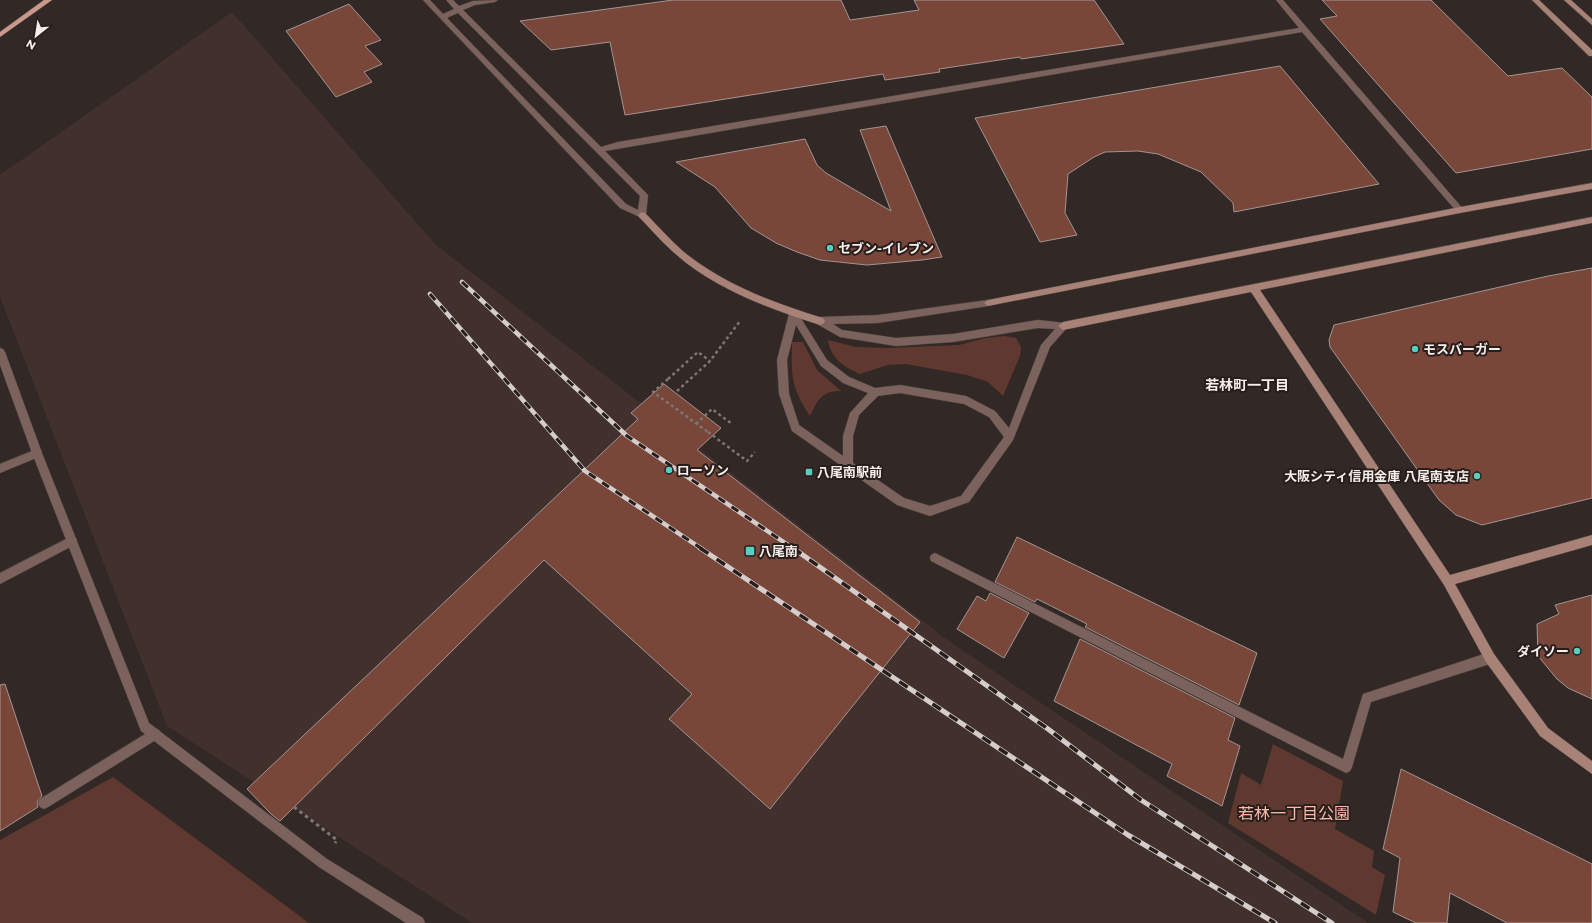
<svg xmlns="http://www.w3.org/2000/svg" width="1592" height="923" font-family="Montserrat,'Noto Sans JP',sans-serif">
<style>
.built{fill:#41302c}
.green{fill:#5f382f}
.building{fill:#79463a;stroke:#a39592}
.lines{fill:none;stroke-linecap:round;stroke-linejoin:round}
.lane-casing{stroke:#4d4441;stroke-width:1}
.street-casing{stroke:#4d4441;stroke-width:1}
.secondary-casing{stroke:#4d4441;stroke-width:1}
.primary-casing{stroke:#4d4441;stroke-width:1}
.path-far1{stroke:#7f7674;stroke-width:2.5;stroke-dasharray:3 3;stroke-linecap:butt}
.path{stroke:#7f7674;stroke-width:3;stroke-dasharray:3.5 3.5;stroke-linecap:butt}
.lane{fill:#7b625c;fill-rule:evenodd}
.street{fill:#7b625c;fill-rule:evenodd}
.secondary{fill:#a88177;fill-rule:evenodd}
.primary{fill:#ca998c;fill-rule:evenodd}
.rail-far1-casing{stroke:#d5cdcb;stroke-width:4.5}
.rail-casing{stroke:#d5cdcb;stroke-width:5}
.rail-far1{stroke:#281e1c;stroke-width:3;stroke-dasharray:8;stroke-linecap:butt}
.rail{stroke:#281e1c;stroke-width:3.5;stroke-dasharray:10;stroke-linecap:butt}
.path-bridge{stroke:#7f7674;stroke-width:2.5;stroke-dasharray:3 3;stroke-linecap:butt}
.poi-dot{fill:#58cebf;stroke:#281e1c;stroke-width:1.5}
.labels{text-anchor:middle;stroke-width:4;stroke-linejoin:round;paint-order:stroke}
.poi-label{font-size:13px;font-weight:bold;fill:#f5eeec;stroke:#281e1c;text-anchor:start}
.neighbourhood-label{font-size:14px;font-weight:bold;fill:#f5eeec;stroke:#281e1c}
.near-park-label{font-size:16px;fill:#febaa9;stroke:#281e1c}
</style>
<rect width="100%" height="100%" fill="#322825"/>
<path class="built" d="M232,12L435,244L946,639L1368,923H472L167,726L0,297V175Z"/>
<path class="green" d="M1004,336L1016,338L1021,347L1020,356L1003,396L988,382L967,375L906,364L888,365L860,374C844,367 831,359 828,340L856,347L886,348L959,345L986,338Z
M792,342H803L817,370L841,391C821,391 818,400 810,416C791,388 791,375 792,342Z
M1273,744L1343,781L1335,829L1374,851L1372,867L1385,875L1376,915L1228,823L1241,773L1261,785Z
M113,777L309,923H0V840Z"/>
<path class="building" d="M673,0H841L850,20L919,10L914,0H1094L1124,44L1021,59L1020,57L939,69L940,72L885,80L883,74L625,115L610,42L551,50L520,21Z
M1322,0H1431L1508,76L1562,68L1592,97V149L1456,173L1320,19L1337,16Z
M349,4L381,40L365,46L382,64L364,72L372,82L336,97L286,31Z
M1280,66L1379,184L1234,212L1233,203L1201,172L1158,154L1138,151L1105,152L1094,157L1068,174L1065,213L1077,235L1040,242L975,118Z
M886,126L942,257L922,260L867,265L820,260L797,252L776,243L751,228L715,187L676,162L805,139L817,165L826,173L891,211L860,130Z
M1592,268V498L1482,525L1456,515L1439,500L1330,347L1329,340L1334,325L1548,276Z
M664,384L721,428L697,450L920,622L770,809L669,719L692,694L544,560L280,821L271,814L247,789L638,419L631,413Z
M1017,537L1257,653L1239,705L1085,627L1087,624L1037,599L1035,602L995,582Z
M990,593L1029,613L1004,658L957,629L977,596L986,601Z
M1592,595V699L1568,688L1557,679L1538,656L1537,624L1559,614L1555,605Z
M1080,639L1235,718L1228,740L1240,746L1222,806L1167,776L1172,764L1054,701Z
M5,684L42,796L37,802L38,807L0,831V685Z
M1401,769L1592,864V923H1507L1450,893L1447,923H1416L1393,912L1400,858L1383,849Z"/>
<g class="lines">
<g class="lane-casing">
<path id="lane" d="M0,348L3,349L5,352L42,453L149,723L327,859L423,918L425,923H406L319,867L141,731L32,453L0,365Z
M935,553L1343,759L1363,694L1490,652L1494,654L1496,658L1494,662L1490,664L1371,702L1352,767L1350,771L1346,773L931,561L930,558L931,555Z"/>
</g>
<g class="street-casing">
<path id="street" d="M423,0H430L443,14L454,9L446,0H453L459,6L473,1L498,0L495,2L475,5L463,10L601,147L618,142L1299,28L1276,0H1283L1464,210L1463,212H1457L1302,32L605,151L648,195L646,215L642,218L620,208ZM458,13L640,196L638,210L626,204L447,18Z
M988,300L992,303L988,306L878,323L833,324L842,330L896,338L953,334L1038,320L1066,323L1068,326L1066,329L1050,347L1013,440L969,502L930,516L897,505L792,431L779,394L777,360L789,314L794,310L797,312L827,360L849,377L875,388L900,385L966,396L995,411L1009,428L1041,345L1055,329L1038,328L953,342L896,346L840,337L817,324L815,321L820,317L878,315ZM796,325L821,366L843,383L868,393L850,413L843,436V456L799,425L789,394L787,360ZM900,393L964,404L989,417L1004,437L961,496L930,506L904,498L853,463V436L859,415L878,396Z
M37,449L41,450L42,453L41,456L0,473V464Z
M72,536L76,538L77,541L76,544L0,584V573Z
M155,728L159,730L161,734L159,738L48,807L44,809L40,807L38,803L40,799Z"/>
</g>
<g class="secondary-casing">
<path id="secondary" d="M1532,0H1539L1592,50V56H1589Z
M1564,0H1571L1592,19V25Z
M1592,183V189L1460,213L988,306L984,303L988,300L1460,207Z
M642,212L645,213C661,229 675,246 693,259C733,288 777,304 823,318L825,321L823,324L820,325C767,308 712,288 671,250C660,240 650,228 639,217L638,215Z
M1592,217V223L1260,290L1450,575L1592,535V545L1455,584L1494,654L1548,728L1592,761V774L1540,736L1486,662L1444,585L1251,292L1063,330L1058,326L1063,322Z"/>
</g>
<g class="primary-casing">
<path id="primary" d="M44,0H52L0,37V32Z"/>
</g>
<path class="path-far1" d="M668,379L698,352L710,361
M677,391L710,361L740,321
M696,424L712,409L732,424
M708,432L747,461L755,452"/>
<path class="path" d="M294,807L337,840L335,843"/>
<use href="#lane" class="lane"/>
<use href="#street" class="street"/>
<use href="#secondary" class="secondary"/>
<use href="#primary" class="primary"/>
<g class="rail-far1-casing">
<path id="rail-far1" d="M462,282L627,436L794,549
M430,294L585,471L702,549"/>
</g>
<g class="rail-casing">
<path id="rail" d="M700,548L1128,835L1275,923
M793,548L1048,729L1141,800L1332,923"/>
</g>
<use href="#rail-far1" class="rail-far1"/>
<use href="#rail" class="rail"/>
<path class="path-bridge" d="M668,379L653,392L708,432"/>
</g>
<g class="poi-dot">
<circle cx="830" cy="248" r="4"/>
<circle cx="1415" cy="349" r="4"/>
<circle cx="669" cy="470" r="4"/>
<rect x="805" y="468" width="8" height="8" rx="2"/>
<circle cx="1477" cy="476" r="4"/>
<rect x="745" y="546" width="10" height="10" rx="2"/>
<circle cx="1577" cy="651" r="4"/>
</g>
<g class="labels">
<g class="poi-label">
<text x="838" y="253">セブン-イレブン</text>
<text x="1423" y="354">モスバーガー</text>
<text x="677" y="475">ローソン</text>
<text x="817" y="477">八尾南駅前</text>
<text x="1469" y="481" text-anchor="end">大阪シティ信用金庫 八尾南支店</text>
<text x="759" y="556">八尾南</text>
<text x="1569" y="656" text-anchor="end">ダイソー</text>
</g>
<g class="neighbourhood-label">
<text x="1247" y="390">若林町一丁目</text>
</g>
<g class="near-park-label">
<text x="1294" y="819">若林一丁目公園</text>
</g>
</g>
<g transform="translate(36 36) rotate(210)" stroke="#281e1c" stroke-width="3" paint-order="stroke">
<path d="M0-3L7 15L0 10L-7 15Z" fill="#f5eeec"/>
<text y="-6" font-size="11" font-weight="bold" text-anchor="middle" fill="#f5eeec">N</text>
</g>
</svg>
